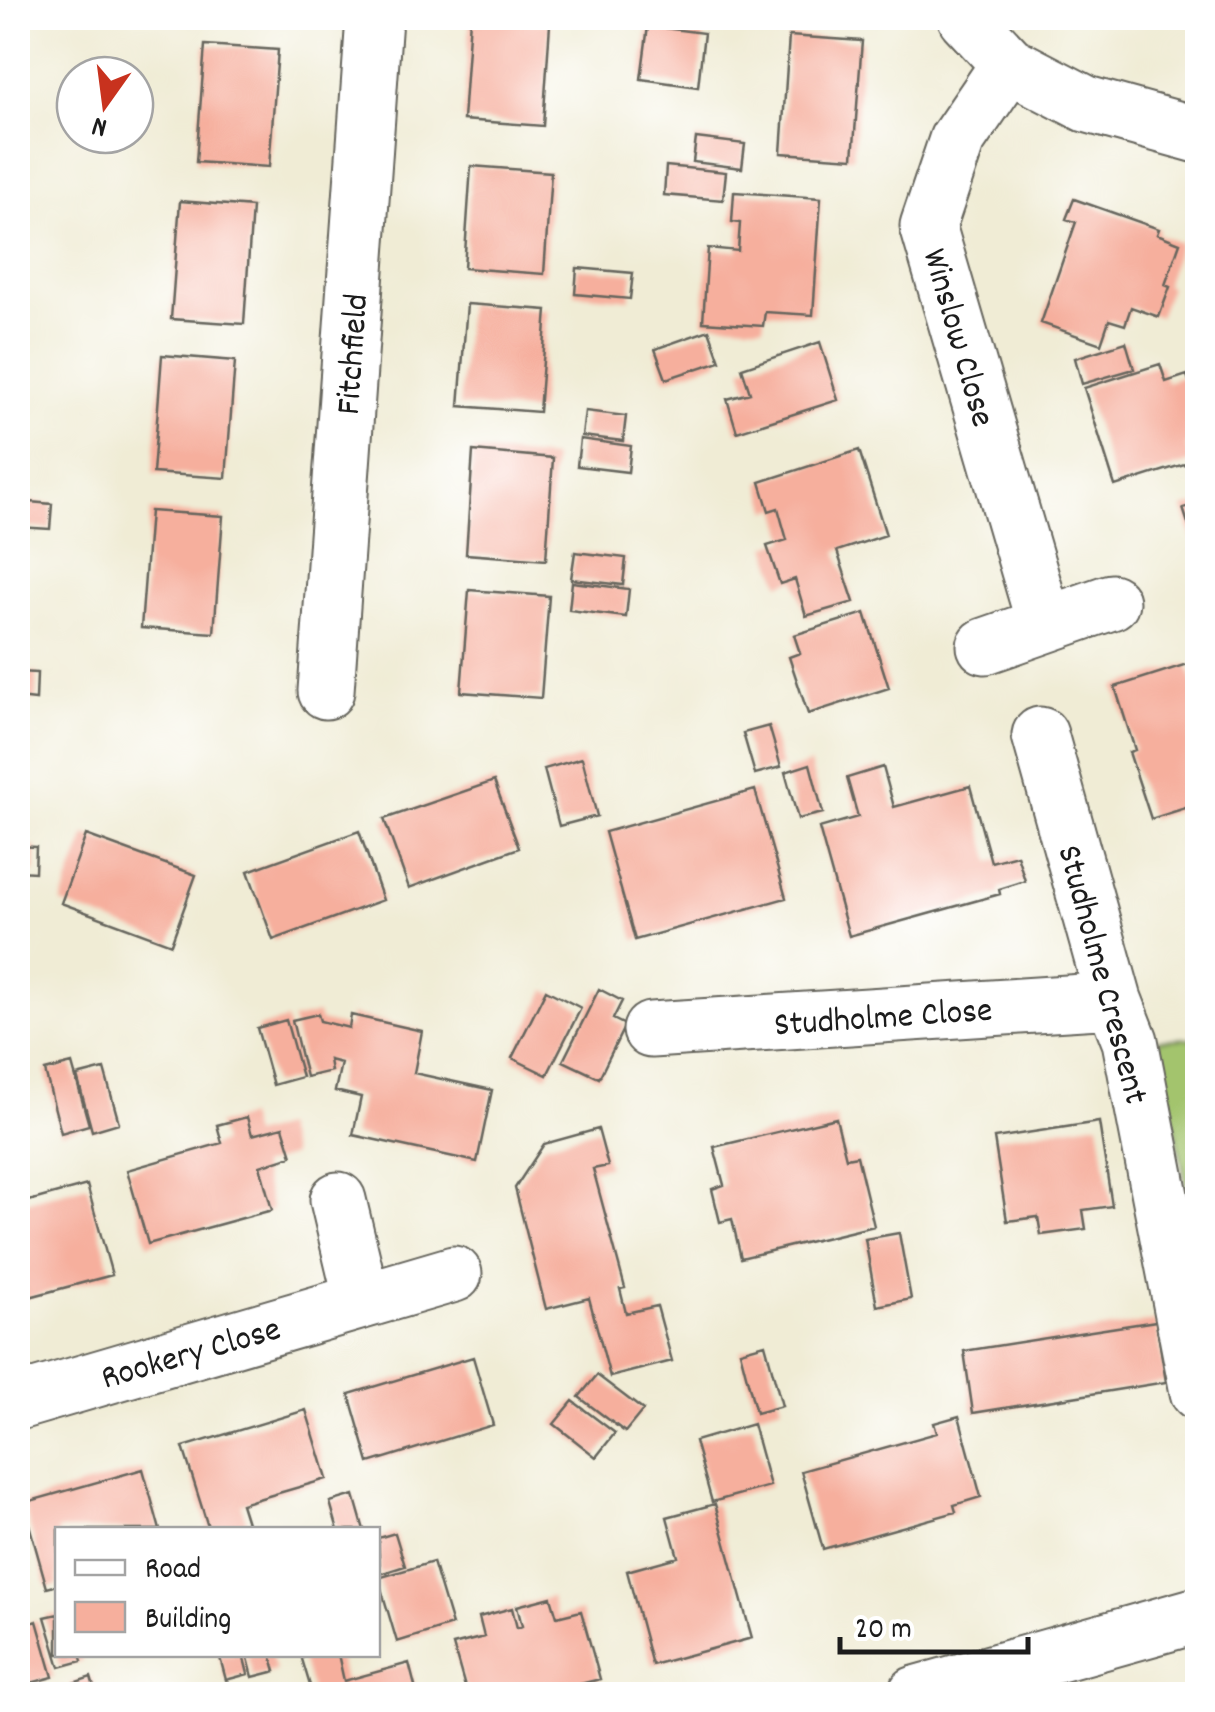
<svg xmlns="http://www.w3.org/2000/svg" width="1215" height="1712" font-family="Dekko,sans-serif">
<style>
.green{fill:#a3c46d;stroke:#607044;stroke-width:2.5}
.building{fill:#f6af9d}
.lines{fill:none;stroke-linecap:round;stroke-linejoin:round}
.street-casing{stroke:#66655d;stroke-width:59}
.street{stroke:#fff;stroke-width:55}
.labels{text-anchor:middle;stroke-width:8;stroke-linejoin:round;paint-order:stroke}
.street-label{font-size:35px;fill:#1c1c1c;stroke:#fff}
</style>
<rect width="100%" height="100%" fill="#fff"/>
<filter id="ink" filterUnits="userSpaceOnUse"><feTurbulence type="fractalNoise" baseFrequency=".01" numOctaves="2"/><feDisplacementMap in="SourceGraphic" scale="20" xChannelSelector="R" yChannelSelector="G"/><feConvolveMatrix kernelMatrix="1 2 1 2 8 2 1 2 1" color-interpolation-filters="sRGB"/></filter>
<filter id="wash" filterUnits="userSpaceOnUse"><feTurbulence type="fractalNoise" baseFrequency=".0048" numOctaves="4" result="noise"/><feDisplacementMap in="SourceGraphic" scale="40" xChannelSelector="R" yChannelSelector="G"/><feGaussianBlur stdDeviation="2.25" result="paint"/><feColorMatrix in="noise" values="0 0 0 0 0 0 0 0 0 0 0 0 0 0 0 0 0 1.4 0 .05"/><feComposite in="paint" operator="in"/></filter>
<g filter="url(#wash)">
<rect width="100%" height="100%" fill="#f0ecd5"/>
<path class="green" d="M1197,1038V1241L1158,1040Z"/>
<g id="blocks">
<path class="building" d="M470,18L550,24L543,126L463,120Z
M648,26L704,33L698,87L641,79Z
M789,36L862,41L853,158L781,153Z
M205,45L278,50L269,167L196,162Z
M696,138L745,144L742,168L693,162Z
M471,166L551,172L544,274L464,268Z
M666,166L726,172L723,200L664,195Z
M734,192L821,198L813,315L765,312L763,326L703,322L708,248L738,251L740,223L732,222Z
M1074,199L1159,229L1157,234L1180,243L1165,285L1170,287L1159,317L1131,307L1125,325L1109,320L1101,344L1041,323L1076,222L1066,219Z
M180,201L252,207L244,324L171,319Z
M577,268L633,273L630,299L575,294Z
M467,304L547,310L539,412L459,406Z
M709,330L720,361L666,379L655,349Z
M820,342L838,400L737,432L727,399L750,393L742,368Z
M1126,342L1134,369L1082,384L1075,358Z
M162,355L235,361L226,478L153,473Z
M1160,364L1166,382L1187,375L1198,408V442L1186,445L1191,462L1115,486L1084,388Z
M585,411L626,416L623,441L582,436Z
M580,439L631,446L628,472L577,466Z
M859,450L886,535L837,551L854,602L806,616L795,579L780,584L767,546L787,540L778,508L769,511L760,482Z
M473,451L553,458L546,560L466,554Z
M18,501L52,504L50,529L18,527Z
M1198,504V551H1197L1183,508Z
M150,511L223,516L214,633L141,628Z
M575,552L626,558L623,585L571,579Z
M572,582L629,589L626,617L569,610Z
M469,590L549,596L541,698L461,692Z
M865,613L889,688L808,714L789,657L800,653L794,635Z
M1187,664L1198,697V804L1151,819L1129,752L1135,750L1115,687Z
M18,672L37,673L36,700L18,698Z
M769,726L781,767L755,774L743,733Z
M582,758L597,816L559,826L544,769Z
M810,764L823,813L798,819L785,772Z
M883,767L894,807L970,786L991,862L1017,855L1025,881L999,889L1000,894L849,936L819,828L858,817L847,778Z
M494,781L519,848L409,888L384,819Z
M755,790L786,898L635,940L605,832Z
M359,831L383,900L273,940L248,871Z
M86,835L196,875L171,944L61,903Z
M18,846L36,847L35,872L18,871Z
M599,989L622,1001L613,1019L625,1025L599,1078L563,1061Z
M546,990L581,1008L547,1075L512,1058Z
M318,1014L320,1021L349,1028L351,1015L422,1031L414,1073L492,1090L477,1162L353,1135L361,1097L335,1091L341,1063L329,1060L331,1071L306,1077L292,1020Z
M286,1020L302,1077L273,1085L257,1028Z
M72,1064L89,1125L61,1133L45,1071Z
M104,1069L119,1123L92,1131L77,1076Z
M247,1117L252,1135L283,1127L292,1156L260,1166L272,1210L148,1244L127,1170L222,1143L217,1125Z
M836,1118L846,1158L857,1156L874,1226L741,1258L732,1219L720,1222L712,1189L724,1185L714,1147Z
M1099,1122L1112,1206L1083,1210L1086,1229L1041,1235L1038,1217L1007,1221L994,1138Z
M598,1129L608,1166L593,1169L625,1288L620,1289L626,1313L657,1306L672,1361L610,1377L589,1298L546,1309L515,1188L544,1144Z
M87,1185L112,1275L18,1300V1204Z
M899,1233L911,1299L877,1306L865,1239Z
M1156,1321L1166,1382L973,1413L964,1351Z
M765,1344L782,1406L756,1413L740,1351Z
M473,1357L493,1425L369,1463L349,1394Z
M597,1375L643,1410L625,1432L579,1397Z
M573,1401L615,1433L596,1457L554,1424Z
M306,1410L327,1479L241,1504L247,1523L226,1530H209L183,1447Z
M959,1416L981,1497L954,1505L956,1512L823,1549L801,1471L937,1433L934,1423Z
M753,1424L770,1486L712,1502L695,1441Z
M143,1469L160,1530H58V1585L47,1588L23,1503Z
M354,1495L364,1530H338L330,1502Z
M715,1504L752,1638L652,1665L627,1571L678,1557L667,1517Z
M395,1533L405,1566L380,1574L378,1538Z
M433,1562L452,1625L397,1642L378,1578Z
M551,1597L557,1617L581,1611L600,1679L541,1694H467L453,1645L484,1637L479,1617L512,1608L517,1628L522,1626L517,1606Z
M58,1614V1654H80L82,1661L60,1667L45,1617Z
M37,1621L53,1677L20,1686L18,1627Z
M219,1654H243L248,1674L226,1680Z
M247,1654H271L276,1671L253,1677Z
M306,1654H338L344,1681L409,1663L417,1694H296L311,1689L302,1659Z
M91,1677L96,1694H73L70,1684Z
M65,1687L67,1694H41V1693Z"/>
</g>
</g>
<g filter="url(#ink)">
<use href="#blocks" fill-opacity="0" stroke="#66655d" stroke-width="2.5"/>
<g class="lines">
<g class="street-casing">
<path id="street" d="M966,18L1009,64L1086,104L1198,135
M1009,64L957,140L928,226L1045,625
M985,646L1111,602
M326,691L374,18
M1040,735L1114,1000L1130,1041L1198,1392
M651,1030L1114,1000
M338,1200L362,1301
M18,1402L454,1274
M916,1694L1198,1615"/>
</g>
<use href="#street" class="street"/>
</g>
</g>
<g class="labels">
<g class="street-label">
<text transform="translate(961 337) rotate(74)" y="12">Winslow Close</text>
<text transform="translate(350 354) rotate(-86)" y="12">Fitchfield</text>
<text transform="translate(1105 974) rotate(75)" y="12">Studholme Crescent</text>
<text transform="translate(883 1015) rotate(-4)" y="12">Studholme Close</text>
<text transform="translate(190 1351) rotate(-16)" y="12">Rookery Close</text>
</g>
</g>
<rect width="1215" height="1712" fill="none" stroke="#fff" stroke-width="60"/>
<rect x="55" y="1527" width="325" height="130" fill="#ffffff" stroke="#a4a4a4" stroke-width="2.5"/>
<rect x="75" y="1560" width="50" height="15" fill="#ffffff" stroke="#a4a4a4" stroke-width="2.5"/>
<text x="145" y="1577" font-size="30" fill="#1c1c1c">Road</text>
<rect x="75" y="1602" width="50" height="30" fill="#f6af9d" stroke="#a4a4a4" stroke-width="2.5"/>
<text x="145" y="1627" font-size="30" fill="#1c1c1c">Building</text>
<g transform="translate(105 105) rotate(194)"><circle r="48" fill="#ffffff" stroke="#a4a4a4" stroke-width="2.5"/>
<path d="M0-8L18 38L0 25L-18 38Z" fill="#c8321e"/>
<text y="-15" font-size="28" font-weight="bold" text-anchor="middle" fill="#1c1c1c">N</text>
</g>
<path d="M840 1637v15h188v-15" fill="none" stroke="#1c1c1c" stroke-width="5"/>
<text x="855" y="1637" font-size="30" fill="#1c1c1c" stroke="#ffffff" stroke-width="8" paint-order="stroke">20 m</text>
</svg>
